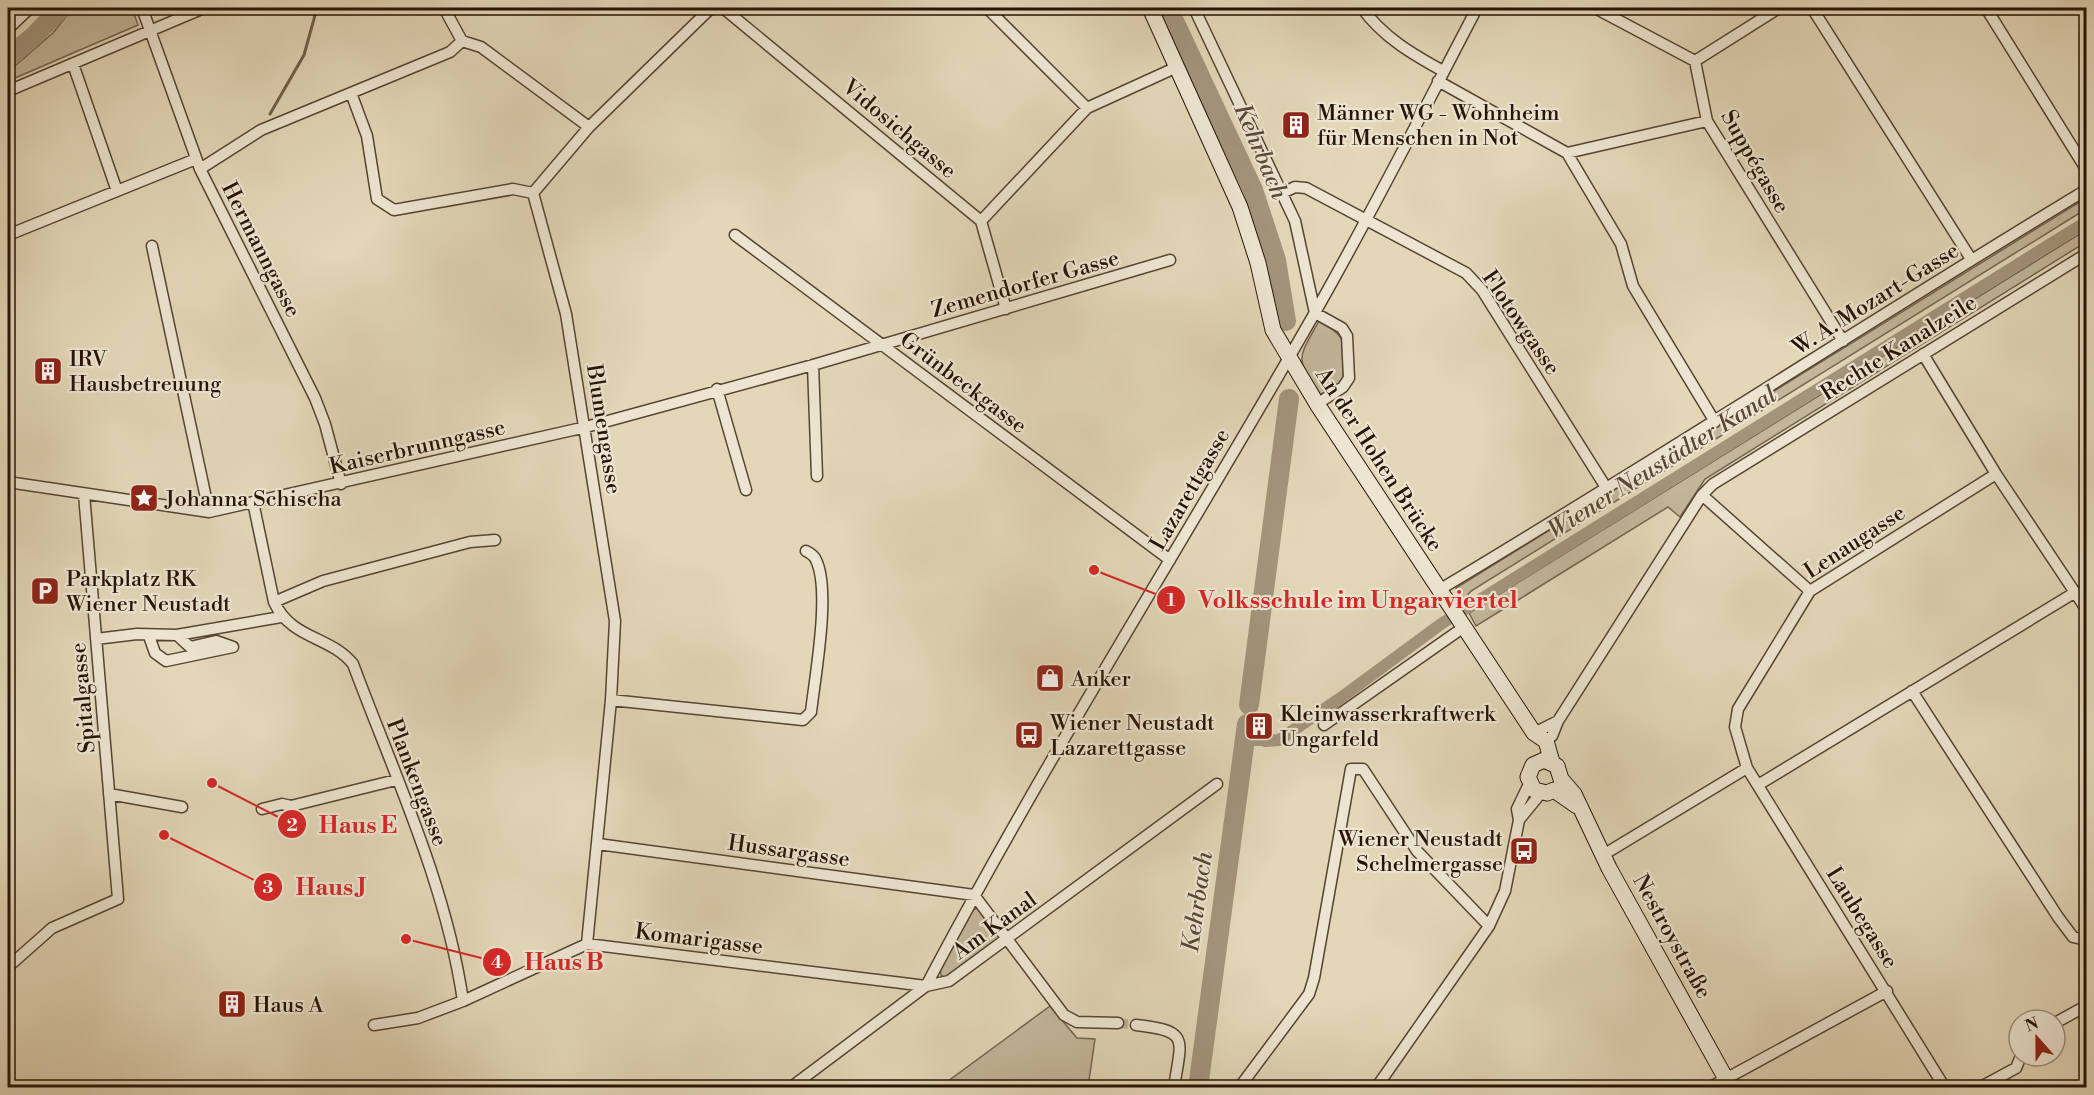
<svg xmlns="http://www.w3.org/2000/svg" width="2094" height="1095" font-family="'Libre Bodoni',serif">
<style>
.green{fill:#c3b69a;stroke:#756450;stroke-width:1.5}
.lines{fill:none;stroke-linecap:round;stroke-linejoin:round}
.stream{stroke:#71604d;stroke-width:3}
.canal{stroke:#a3947c;stroke-width:12}
.river{stroke:#a3947c;stroke-width:20}
.street-tunnel{stroke:#bdb095;stroke-width:10;stroke-dasharray:10 5;stroke-linecap:butt}
.street-casing{stroke:#564433;stroke-width:13}
.secondary-casing{stroke:#271307;stroke-width:17}
.street{stroke:#ede5d1;stroke-width:10}
.secondary{stroke:#ede5d1;stroke-width:15}
.labels{text-anchor:middle;stroke-width:4.5;stroke-linejoin:round;paint-order:stroke}
.poi-label{font-size:22px;fill:#271307;stroke:#ede5d1;text-anchor:start}
.street-label{font-size:22px;fill:#271307;stroke:#ede5d1}
.water-label{font-size:24px;font-style:italic;fill:#594736;stroke:#ede5d1}
.leader{fill:none;stroke:#d62828;stroke-width:2}
.callout-dot{fill:#d62828;stroke:#ede5d1;stroke-width:2}
.mark-label{font-size:18px;text-anchor:middle;font-weight:bold;fill:#fff}
.callout-label{font-size:24px;text-anchor:middle;font-weight:bold;fill:#d62828;stroke:#ede5d1;stroke-width:4.5;stroke-linejoin:round;paint-order:stroke}
</style>
<rect width="100%" height="100%" fill="#e3d7b8"/>
<filter id="stains"><feTurbulence type="fractalNoise" baseFrequency=".00333" numOctaves="4"/><feColorMatrix values="0 0 0 0 .2 0 0 0 0 .09 0 0 0 0 .02 0 0 0 .5 -.17"/></filter>
<radialGradient id="worn" r=".72"><stop offset=".6" stop-color="#630" stop-opacity="0"/><stop offset="1" stop-color="#630" stop-opacity=".3"/></radialGradient>
<path class="green" d="M73,8H132L138,25L8,81V72L53,33Z
M2086,198V209L1471,591L1461,603L1456,588Z
M2086,230V242L1705,479L1680,517L1668,507L1476,626L1469,613Z
M1319,321C1350,337 1343,344 1343,377L1340,383L1323,395L1320,394C1295,356 1297,361 1319,321Z
M979,907L999,936L998,939L954,975L944,977L941,975L940,969L973,910Z
M1050,1006L1077,1038L1095,1039L1088,1087H940Z"/>
<g class="lines">
<path class="stream" d="M270,114L304,55L317,8"/>
<path class="canal" d="M1245,740H1261
M1265,741L1279,740L1342,697L1441,624L2086,222"/>
<path class="river" d="M1168,8L1253,190L1276,260L1286,321
M8,58L35,35L61,8
M1249,705L1289,399
M1198,1088L1247,724"/>
<path class="street-tunnel" d="M1118,1023L1136,1025"/>
<g class="street-casing">
<path id="street" d="M142,8L200,169L315,398L325,424L341,484
M444,8L462,41L481,47L589,127
M723,8L981,221L1006,309
M987,8L1087,108
M1194,8L1295,221L1315,313L1342,328L1347,336L1349,378L1343,387L1317,404
M1362,8C1383,37 1412,54 1443,71
M1595,8L1695,61L1707,121L1843,341
M1812,8L1971,259
M1986,8L2086,169
M8,29L30,8
M1695,61L1779,8
M73,64L117,191
M1438,81L1567,153L1707,121
M8,91L204,8
M351,93L367,136L377,199L394,210L513,189L533,193L566,314L615,621L611,700L587,944
M1567,153L1621,244L1633,286L1715,422
M200,169L261,130L450,52L462,41
M533,193L589,127L711,8
M1282,193L1295,187L1306,188L1466,273L1482,290L1607,489
M981,221L1087,108L1177,67
M8,235L196,159
M735,235L1170,560
M152,246L209,512
M1923,354L1996,474L2086,609
M813,365L817,476
M717,389L746,490
M8,482L209,512L586,427L813,365L1170,260
M1702,495L1810,591
M253,502L274,602C292,640 329,635 353,664C394,774 446,884 463,1001
M1439,590C1657,460 1869,321 2086,190
M274,602L323,581L470,542L495,540
M149,636L155,653L166,661L233,647L216,641L190,647L177,635
M96,639L137,634L177,635L281,617
M1912,691L2058,917L2073,937L2086,940
M611,700L803,720L811,712C815,676 831,591 816,560C814,555 810,553 806,551
M1324,725L1464,627
M1534,733L1558,721
M1546,741L1552,736L1558,721L1702,495L1713,484L2086,254
M1758,785L2074,593
M109,794L182,807
M262,809L282,804L291,806L396,780
M1519,820L1541,793
M598,844L974,895L1064,1015L1077,1022L1118,1023
M1603,855L1747,768
M8,967L52,928L118,899L84,494
M926,986C1046,758 1185,540 1313,316C1371,215 1423,111 1477,8
M2055,1023L2086,1006
M374,1025L418,1018L463,1001L587,944L926,986
M1136,1025C1191,1031 1181,1039 1174,1088
M790,1088L926,986L949,981L1217,784
M1239,1088L1309,994L1314,978L1351,769H1363L1417,851L1489,926
M1376,1088L1489,926L1505,891L1519,820L1517,809L1529,784
M1709,1088L1887,991
M1945,1088L1747,768L1735,727L1738,709L1810,591L1996,474
M1979,1088L2016,1068L2021,1056"/>
</g>
<g class="secondary-casing">
<path id="secondary" d="M1150,8L1240,207L1258,263L1273,330L1317,404L1534,733L1546,741L1552,762
M1577,806L1554,790L1547,793L1534,790L1528,777L1533,765L1544,760L1557,766L1561,779L1574,794L1609,868L1731,1088"/>
</g>
<use href="#street" class="street"/>
<use href="#secondary" class="secondary"/>
</g>
<defs>
<g id="building-square" transform="scale(1.5)"><rect x="-9" y="-9" width="18" height="18" rx="4" fill="#8f2418" stroke="#ede5d1"/><path d="M-4-6H4V6H1V3H-1V6H-4ZM-2.5-4.3h1.7v1.8h-1.7ZM.8-4.3h1.7v1.8H.8ZM-2.5-1h1.7V.8h-1.7ZM.8-1h1.7V.8H.8Z" fill="#fff"/></g>
<g id="sight-square" transform="scale(1.5)"><rect x="-9" y="-9" width="18" height="18" rx="4" fill="#8f2418" stroke="#ede5d1"/><path d="M0-6L1.8-2.2L6-1.7L2.9 1.2L3.7 5.4L0 3.3L-3.7 5.4L-2.9 1.2L-6-1.7L-1.8-2.2Z" fill="#fff"/></g>
<g id="parking-square" transform="scale(1.5)"><rect x="-9" y="-9" width="18" height="18" rx="4" fill="#8f2418" stroke="#ede5d1"/><path d="M-3.5-5.5H1a3.5 3.5 0 0 1 0 7H-1V5.5H-3.5ZM-1-3.4V-.6H.8a1.4 1.4 0 0 0 0-2.8Z" fill="#fff"/></g>
<g id="shop-square" transform="scale(1.5)"><rect x="-9" y="-9" width="18" height="18" rx="4" fill="#8f2418" stroke="#ede5d1"/><path d="M-5-2.5h2.3a2.7 3.5 0 0 1 5.4 0H5L5.5 6h-11ZM-1.5-2.5h3a1.5 2.3 0 0 0-3 0Z" fill="#fff"/></g>
<g id="bus-square" transform="scale(1.5)"><rect x="-9" y="-9" width="18" height="18" rx="4" fill="#8f2418" stroke="#ede5d1"/><path d="M-5-6H5V4H4V6H2V4H-2V6H-4V4H-5ZM-3.5-4V0h7V-4ZM-3.5 1.2v1.5H-2V1.2ZM2 1.2v1.5H3.5V1.2Z" fill="#fff"/></g>
</defs>
<g fill-rule="evenodd">
<use href="#building-square" x="1296" y="125"/>
<use href="#building-square" x="48" y="371"/>
<use href="#sight-square" x="144" y="498"/>
<use href="#parking-square" x="45" y="591"/>
<use href="#shop-square" x="1050" y="678"/>
<use href="#building-square" x="1259" y="726"/>
<use href="#bus-square" x="1029" y="735"/>
<use href="#bus-square" x="1524" y="851"/>
<use href="#building-square" x="232" y="1004"/>
</g>
<g class="labels">
<g class="poi-label">
<text x="1317" y="120">Männer WG - Wohnheim<tspan x="1317" dy="25">für Menschen in Not</tspan></text>
<text x="69" y="366">IRV<tspan x="69" dy="25">Hausbetreuung</tspan></text>
<text x="165" y="506">Johanna Schischa</text>
<text x="66" y="586">Parkplatz RK<tspan x="66" dy="25">Wiener Neustadt</tspan></text>
<text x="1071" y="686">Anker</text>
<text x="1280" y="721">Kleinwasserkraftwerk<tspan x="1280" dy="25">Ungarfeld</tspan></text>
<text x="1050" y="730">Wiener Neustadt<tspan x="1050" dy="25">Lazarettgasse</tspan></text>
<text x="1503" y="846" text-anchor="end">Wiener Neustadt<tspan x="1503" dy="25">Schelmergasse</tspan></text>
<text x="253" y="1012">Haus A</text>
</g>
<g class="street-label">
<text transform="translate(900 128) rotate(40)" y="8">Vidosichgasse</text>
<text transform="translate(1756 161) rotate(60)" y="8">Suppégasse</text>
<text transform="translate(262 249) rotate(63)" y="8">Hermanngasse</text>
<text transform="translate(1025 283) rotate(-16)" y="8">Zemendorfer Gasse</text>
<text transform="translate(1875 298) rotate(-32)" y="8">W. A. Mozart-Gasse</text>
<text transform="translate(1522 322) rotate(56)" y="8">Flotowgasse</text>
<text transform="translate(1898 347) rotate(-32)" y="8">Rechte Kanalzeile</text>
<text transform="translate(964 382) rotate(37)" y="8">Grünbeckgasse</text>
<text transform="translate(605 429) rotate(81)" y="8">Blumengasse</text>
<text transform="translate(417 446) rotate(-13)" y="8">Kaiserbrunngasse</text>
<text transform="translate(1380 459) rotate(57)" y="8">An der Hohen Brücke</text>
<text transform="translate(1189 489) rotate(-60)" y="8">Lazarettgasse</text>
<text transform="translate(1854 541) rotate(-33)" y="8">Lenaugasse</text>
<text transform="translate(82 698) rotate(-95)" y="8">Spitalgasse</text>
<text transform="translate(418 782) rotate(69)" y="8">Plankengasse</text>
<text transform="translate(789 850) rotate(8)" y="8">Hussargasse</text>
<text transform="translate(1863 917) rotate(58)" y="8">Laubegasse</text>
<text transform="translate(994 925) rotate(-36)" y="8">Am Kanal</text>
<text transform="translate(1673 936) rotate(61)" y="8">Nestroystraße</text>
<text transform="translate(699 938) rotate(7)" y="8">Komarigasse</text>
</g>
<g class="water-label">
<text transform="translate(1261 151) rotate(67)" y="8">Kehrbach</text>
<text transform="translate(1662 462) rotate(-32)" y="8">Wiener Neustädter Kanal</text>
<text transform="translate(1197 902) rotate(-82)" y="8">Kehrbach</text>
</g>
</g>
<path class="leader" d="M1094 570L1171 600M212 783L292 824M164 835L268 887M406 939L497 962"/>
<g class="callout-dot">
<circle cx="1094" cy="570" r="6"/>
<circle cx="212" cy="783" r="6"/>
<circle cx="164" cy="835" r="6"/>
<circle cx="406" cy="939" r="6"/>
<circle cx="1171" cy="600" r="15"/>
<circle cx="292" cy="824" r="15"/>
<circle cx="268" cy="887" r="15"/>
<circle cx="497" cy="962" r="15"/>
</g>
<g class="mark-label">
<text x="1171" y="606">1</text>
<text x="292" y="831">2</text>
<text x="268" y="893">3</text>
<text x="497" y="968">4</text>
</g>
<g class="callout-label">
<text x="1358" y="608">Volksschule im Ungarviertel</text>
<text x="358" y="833">Haus E</text>
<text x="331" y="895">Haus J</text>
<text x="564" y="970">Haus B</text>
</g>
<rect width="2094" height="1095" fill="none" stroke="#e3d7b8" stroke-width="30"/>
<rect x="9" y="9" width="2076" height="1077" fill="none" stroke="#271307" stroke-width="3"/>
<rect x="15" y="15" width="2064" height="1065" fill="none" stroke="#271307" stroke-width="1.5"/>
<g transform="translate(2037 1038) rotate(339)"><circle r="28" fill="#ede5d1" stroke="#9e9180" stroke-width="1.5"/>
<path d="M0-4.5L10 22L0 15L-10 22Z" fill="#8f2418"/>
<text y="-9" font-size="16" font-weight="bold" text-anchor="middle" fill="#271307">N</text>
</g>
<rect width="100%" height="100%" filter="url(#stains)"/>
<rect width="100%" height="100%" fill="url(#worn)"/>
</svg>
